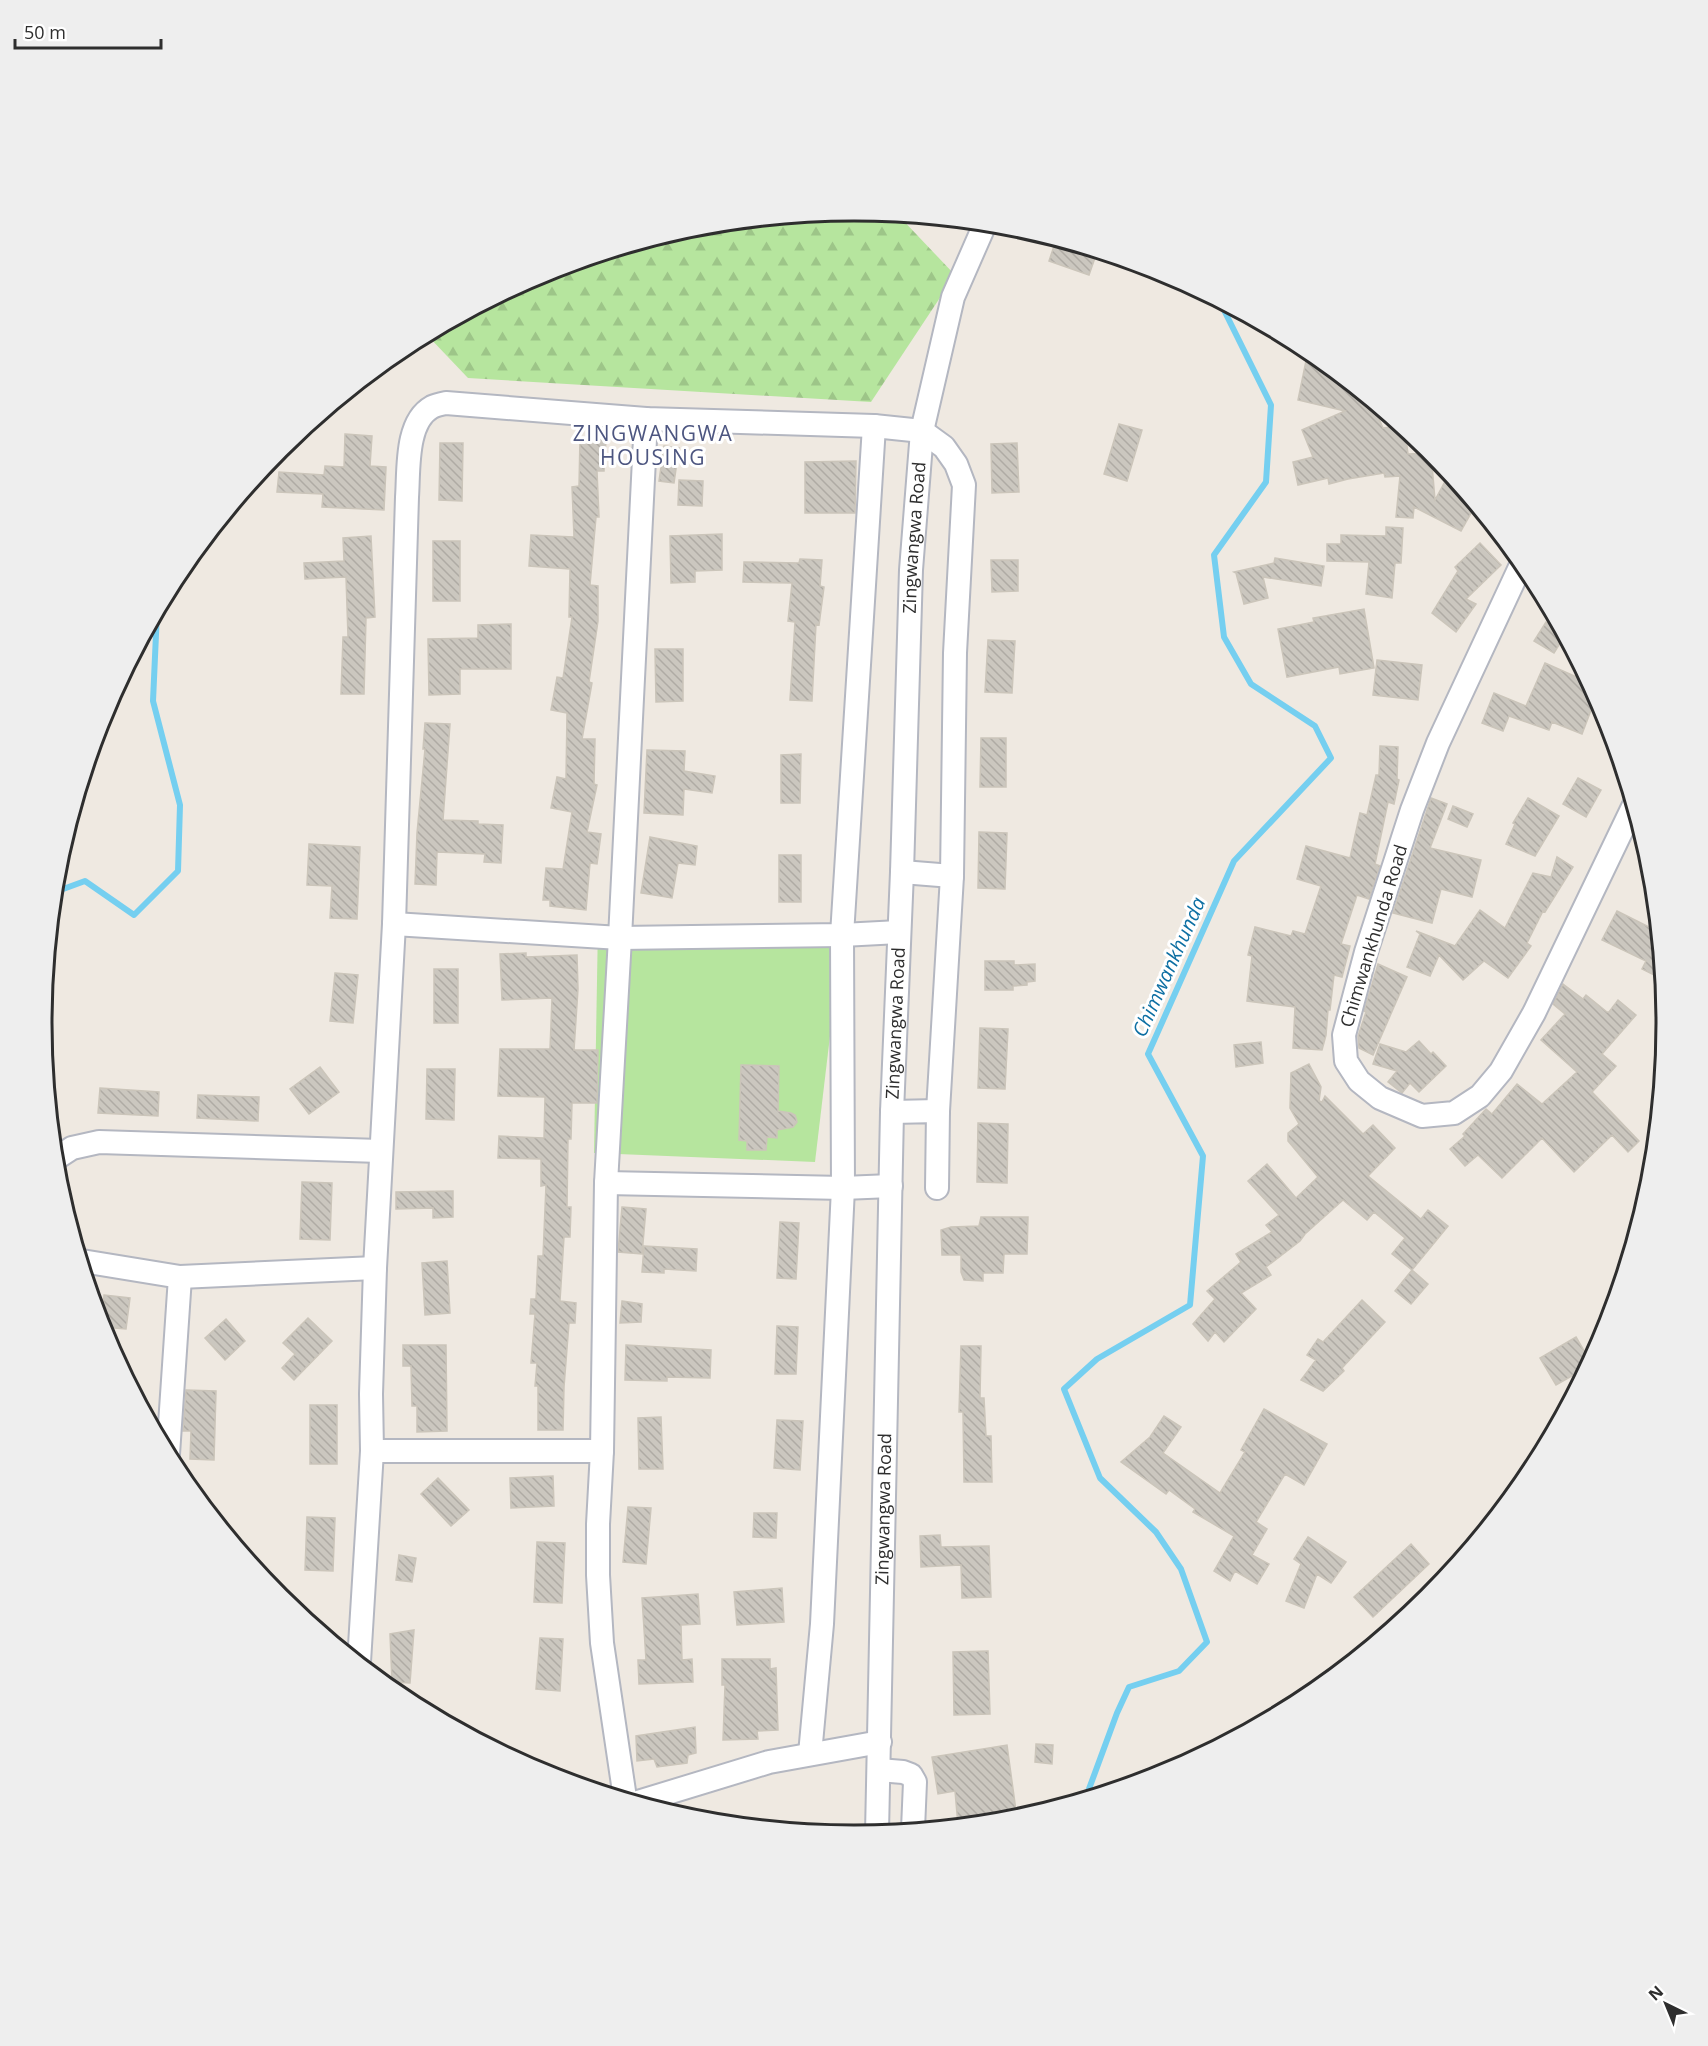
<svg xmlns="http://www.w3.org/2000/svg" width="1708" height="2046" font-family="'Open Sans',sans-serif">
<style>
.forest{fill:url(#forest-firs)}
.park{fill:#b6e59e}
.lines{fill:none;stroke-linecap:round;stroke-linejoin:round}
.stream{stroke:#75cff0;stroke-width:6}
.building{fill:url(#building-back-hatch);stroke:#cbc5ba;stroke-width:1.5}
.minor-casing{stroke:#b4b7c1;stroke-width:26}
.minor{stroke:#fff;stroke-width:22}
.labels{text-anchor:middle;stroke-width:6;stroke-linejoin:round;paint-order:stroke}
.street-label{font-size:18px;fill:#2e2e2e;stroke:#fff}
.water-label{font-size:20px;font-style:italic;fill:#0d6fa3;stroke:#fff}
.quarter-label{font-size:21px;letter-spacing:1.5px;fill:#4d5680;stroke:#fff}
.rim{fill:none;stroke:#2e2e2e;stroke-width:3}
</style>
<defs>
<pattern id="forest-firs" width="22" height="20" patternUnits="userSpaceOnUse" patternTransform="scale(1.5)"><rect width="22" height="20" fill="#b6e59e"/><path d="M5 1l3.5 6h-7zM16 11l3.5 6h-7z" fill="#9dc588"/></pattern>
<pattern id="building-back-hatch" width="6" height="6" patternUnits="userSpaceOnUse" patternTransform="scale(1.5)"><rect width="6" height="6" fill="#cbc7bf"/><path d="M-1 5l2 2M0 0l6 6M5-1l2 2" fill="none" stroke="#afaba4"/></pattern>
</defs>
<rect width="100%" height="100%" fill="#efe9e1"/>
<path class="forest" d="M854,211L898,215L955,275L871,402L468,378L427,335L544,273L696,227Z"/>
<path class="park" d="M598,924L842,935L815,1162L594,1153Z"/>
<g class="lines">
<path class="stream" d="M55,892L85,881L134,915L178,871L180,805L153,701L157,612
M1086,1797L1117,1713L1129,1687L1179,1671L1207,1642L1181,1569L1156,1532L1100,1478L1064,1389L1097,1359L1190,1305L1203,1156L1148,1054L1234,861L1331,758L1315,726L1251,684L1224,637L1214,555L1266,482L1271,405L1220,302"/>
</g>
<path class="building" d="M1056,240L1097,252L1089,275L1049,261Z
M1307,356L1316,357L1372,403L1383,428L1400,426L1405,430L1408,454L1431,453L1435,500L1449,474L1475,506L1461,531L1414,507L1413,518L1396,517L1400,476L1385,477L1384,473L1348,479L1329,484L1328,478L1298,485L1293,462L1313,457L1302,430L1345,411L1298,400Z
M1119,424L1142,430L1127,481L1104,474Z
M345,434L372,436L370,466L386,467L384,510L322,507L323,494L277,492L279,472L324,475L325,466L344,467Z
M580,438L606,439L604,471H597L599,517H596L590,585L598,586V621L589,682L592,683L582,739H595L594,784L597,785L587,832L601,834L597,864L590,863L586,910L550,906V900H543L546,868L563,869L572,812L551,808L557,777L566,779L567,713L551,710L557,677L563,678L572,617H569L570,569L529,566L531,535L574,537L572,487L579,486Z
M440,443H463L462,501L439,500Z
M1017,443L1019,492L992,493L991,444Z
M664,446L679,448L674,483L659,481Z
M856,461L855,513H805V462Z
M679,480L703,481L702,506L678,505Z
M1386,527L1403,528L1401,563H1395L1392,598L1366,594L1369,562L1327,561V544H1341V535L1386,536Z
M722,534V570L695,571V582L671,583L670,536Z
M371,536L375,617L366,618L364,694H341L343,637H348L346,577L305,579L304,563L344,561L343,538Z
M433,541H460V601H433Z
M1480,543L1501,565L1466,599L1476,604L1456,632L1432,613L1458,571L1455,567Z
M1275,558L1324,566L1321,586L1263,577L1268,598L1244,604L1236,573L1234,572L1274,563Z
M800,559L822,560L820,586L824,587L819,625L816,624L812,701L790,700L795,622L788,621L792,583L743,582L744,562L799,563Z
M991,560H1018V591L992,592Z
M1364,609L1374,668L1340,674L1339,667L1287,677L1278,629L1314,622L1313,618Z
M1546,622L1562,633L1564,637L1554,653L1534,641Z
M511,624V669H460V694L429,695L428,639L478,638V625Z
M988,640L1015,641L1012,693L985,692Z
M655,649H683V701L656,702Z
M1377,660L1422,665L1418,700L1373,695Z
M1545,663L1588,682L1596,697L1582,734L1552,722L1549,730L1509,716L1503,731L1482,723L1494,693L1526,706Z
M425,723L450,724L443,820L478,821V824L503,825L501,863L484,862L485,854L437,852L436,885L415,884L417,833L425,749H423Z
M981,738H1006V787H980Z
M1380,746L1398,747L1397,779L1399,780L1394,804L1388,802L1375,864L1380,866L1369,899L1357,895L1341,944L1350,946L1342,977L1334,975L1330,1010H1328L1326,1035L1322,1050L1293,1048L1295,1007L1247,1001L1252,956L1248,955L1255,927L1291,936L1293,931L1305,934L1321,886L1297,879L1306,846L1350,858L1360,813L1367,815L1376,775H1379Z
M647,750L685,751L684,771L715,776L712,793L684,789L683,815L644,813Z
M801,754L800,803H781V755Z
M1578,778L1601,790L1586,817L1563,804Z
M1431,798L1447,804L1430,848L1481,860L1472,897L1441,889L1432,923L1393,913Z
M1528,798L1559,816L1535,856L1506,844L1515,824L1513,823Z
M1453,806L1473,814L1467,827L1448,819Z
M979,832L1007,833L1005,889L978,888Z
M650,837L697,846L695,865L678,863L672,898L641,893Z
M309,844L360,847L357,919L330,918L332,886L307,885Z
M779,855H801V902H779Z
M1557,857L1573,867L1545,912L1543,911L1527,943L1531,946L1508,978L1484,961L1463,980L1439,955L1430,976L1407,967L1420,934L1416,931L1455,946L1480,910L1505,928L1533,873L1551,877Z
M1617,911L1657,931L1662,979L1642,969L1646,961L1602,940Z
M526,953V957L577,955L578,989L574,1050H598L597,1103H572L571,1139H568L567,1207H571L570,1237H564L560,1301L576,1303L575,1323H569L564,1387L563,1430H538V1386H535L537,1363H531L535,1314H530L531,1299H536L538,1256H543L546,1185L541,1186V1159L498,1158L499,1136L544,1138L545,1097L498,1096L500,1049H550L552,998L502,1000L500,954Z
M985,961H1014V965L1035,964V981L1027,982V985L1013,986V990H985Z
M1378,964L1407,977L1373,1055L1359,1048L1358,1036L1366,1012L1364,1011Z
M434,969H458V1023H434Z
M335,973L358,975L353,1023L330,1021Z
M1563,984L1583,999L1586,995L1607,1012H1609L1618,1000L1636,1015L1602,1054L1616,1066L1592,1092L1639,1141L1628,1152L1612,1135L1574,1172L1542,1138L1502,1178L1478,1155L1465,1166L1450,1149L1465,1136L1463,1134L1486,1109L1492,1114L1517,1084L1542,1104L1577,1072L1541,1040L1565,1014L1553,1004Z
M980,1028L1008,1029L1005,1089L978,1088Z
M1419,1041L1431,1054L1433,1052L1446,1066L1419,1092L1410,1083L1402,1093L1388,1082L1397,1071L1373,1064L1380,1044L1406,1052Z
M1261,1042L1263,1063L1236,1067L1234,1045Z
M1309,1064L1321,1087L1319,1101L1322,1102L1325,1096L1363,1134L1373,1125L1395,1148L1368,1176L1421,1219L1428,1210L1448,1226L1412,1270L1392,1254L1405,1238L1374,1212L1367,1220L1343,1200L1305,1234L1300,1241L1266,1267L1271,1275L1241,1293L1256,1309L1224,1342L1215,1332L1208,1341L1193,1324L1215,1299L1207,1291L1241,1262L1236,1254L1272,1232L1266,1225L1279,1215L1248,1181L1267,1164L1296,1198L1318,1177L1288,1141V1133L1299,1124L1290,1108L1291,1073Z
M741,1065L779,1066L778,1111L791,1113L795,1115L796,1118L797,1122L793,1127L777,1130V1138L767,1137L766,1150H747V1141L739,1140Z
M320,1067L339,1092L309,1114L290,1089Z
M427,1069H455L454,1120L426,1119Z
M100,1088L159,1092L158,1116L98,1113Z
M198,1095L259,1097L258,1121L197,1118Z
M978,1123L1008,1124L1007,1183L977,1182Z
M302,1182L332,1183L330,1240L300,1239Z
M453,1191V1217L433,1218V1208L396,1209V1192Z
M622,1207L646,1209L642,1254L618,1252Z
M981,1217H1028L1027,1254H1004L1003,1273H983V1281L964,1280L961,1272V1255H942L941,1230L951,1227L979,1226Z
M780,1222L799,1223L796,1279L777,1278Z
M644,1246L697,1249L696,1271L664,1269V1273L642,1272Z
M447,1261L450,1313L425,1315L422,1263Z
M1412,1270L1428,1284L1411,1304L1395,1291Z
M104,1295L130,1298L126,1329L102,1327Z
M1362,1300L1385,1322L1342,1368L1344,1371L1323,1391L1301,1380L1316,1360L1307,1355L1318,1339L1323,1342Z
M622,1301L642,1304L641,1322L620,1323Z
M308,1318L332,1341L294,1380L282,1368L295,1354L283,1343Z
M226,1319L245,1341L225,1360L205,1338Z
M777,1326L798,1327L796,1374H775Z
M1576,1337L1590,1361L1586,1368L1556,1385L1540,1358Z
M403,1345H446L447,1431L417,1432V1406H412L411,1366H403Z
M626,1345L711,1350L710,1378L667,1377V1381L625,1380Z
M961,1346H981L980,1398H984L986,1436H991L992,1482H964L963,1412H959Z
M186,1390L216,1391L214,1460L190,1459L191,1431H183Z
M310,1405H337V1464H310Z
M1264,1409L1327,1444L1304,1485L1285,1474L1256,1522L1267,1529L1252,1555L1269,1564L1257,1584L1235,1571L1230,1581L1214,1571L1234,1536L1193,1512L1195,1509L1169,1490L1166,1494L1121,1462L1150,1437L1164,1416L1181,1427L1163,1453L1220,1493L1245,1452L1241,1450Z
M661,1417L663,1469H639L638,1418Z
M777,1420L803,1421L800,1470L774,1468Z
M553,1476L554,1506L511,1508L510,1478Z
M438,1478L469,1510L451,1526L421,1494Z
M628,1507L651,1508L646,1564L623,1562Z
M754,1513H777L776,1538L753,1537Z
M307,1517L335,1518L333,1571L305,1570Z
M940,1535L941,1547L989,1546L991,1597L962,1598L961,1565L921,1567L920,1536Z
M1308,1537L1346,1562L1331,1583L1317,1574L1304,1608L1286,1601L1301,1564L1294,1559Z
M537,1542L565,1543L562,1603L534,1602Z
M1411,1544L1429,1564L1373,1617L1354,1597Z
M399,1555L416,1558L412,1582L396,1580Z
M782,1588L784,1622L737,1625L734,1592Z
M698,1594L700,1624L681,1625L682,1660L692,1659L693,1682L639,1684L638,1660H646L642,1598Z
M414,1630L410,1683L392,1682L390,1634Z
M540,1638L563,1639L560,1691L536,1689Z
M988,1651L990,1714L954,1715L953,1652Z
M722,1659H770V1669L776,1668L778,1730L757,1731L758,1739L723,1740L725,1685H722Z
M695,1727L696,1753L688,1755L687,1763L657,1767L654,1759L637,1761L636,1736Z
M1036,1744L1053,1745L1052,1764L1035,1762Z
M1007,1745L1017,1818L958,1825L955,1791L938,1794L932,1757Z"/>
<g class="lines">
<g class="minor-casing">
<g id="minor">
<path d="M1522,563L1438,743L1412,810L1366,952L1344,1035L1346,1061L1359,1081L1380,1098L1422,1116L1454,1113L1480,1096L1501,1071L1534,1013L1633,807"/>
<path d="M902,872L952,876"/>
<path d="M394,924L620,938L842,935L899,932"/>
<path d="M892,1112L938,1111L937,1188"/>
<path d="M55,1159L72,1148L99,1142L380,1151"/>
<path d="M606,1183L843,1188L891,1186"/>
<path d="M82,1261L180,1277L375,1268"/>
<path d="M372,1451H602"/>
<path d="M168,1454L180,1277"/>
<path d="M359,1662L372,1451L371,1394L375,1268L394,924L407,497C409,471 405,422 432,407C436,405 441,404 446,403L646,419L874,426L922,431L944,447L956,464L964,485L955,653L952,876L938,1111"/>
<path d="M810,1754L822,1624L843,1188L842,935L874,426"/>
<path d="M879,1770L903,1772L911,1775L915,1782L913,1829"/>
<path d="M625,1798L602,1643L598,1575V1524L602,1451L606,1183L620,938L646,419"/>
<path d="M638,1802L769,1762L880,1742"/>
<path id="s1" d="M877,1833L892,1112L902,872L911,570L922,431L953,297L985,224"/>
</g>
</g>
<use href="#minor" class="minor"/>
</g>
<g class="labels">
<g class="street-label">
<text dy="6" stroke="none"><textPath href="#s1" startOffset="1296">Zingwangwa Road</textPath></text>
<text transform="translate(1374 936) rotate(-73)" y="6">Chimwankhunda Road</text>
<text dy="6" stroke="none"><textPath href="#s1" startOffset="810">Zingwangwa Road</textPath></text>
<text dy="6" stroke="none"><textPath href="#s1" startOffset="324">Zingwangwa Road</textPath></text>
</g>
<g class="water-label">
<text transform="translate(1169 967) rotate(-66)" y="7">Chimwankhunda</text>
</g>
<g class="quarter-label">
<text x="653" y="441">ZINGWANGWA<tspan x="653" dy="24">HOUSING</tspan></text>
</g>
</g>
<path d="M0 0H1708V2046H0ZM52 1023a802 802 0 1 1 1604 0a802 802 0 1 1-1604 0Z" fill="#eee" fill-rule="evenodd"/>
<path class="rim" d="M52 1023a802 802 0 1 1 1604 0a802 802 0 1 1-1604 0Z"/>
<g transform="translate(1666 2004) rotate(317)" stroke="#ffffff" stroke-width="4.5" paint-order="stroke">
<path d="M0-4.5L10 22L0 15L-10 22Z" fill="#2e2e2e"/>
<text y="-9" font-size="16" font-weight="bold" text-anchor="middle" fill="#2e2e2e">N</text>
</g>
<path d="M15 39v9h146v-9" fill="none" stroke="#2e2e2e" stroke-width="3"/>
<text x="24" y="39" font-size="18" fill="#2e2e2e" stroke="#ffffff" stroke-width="4.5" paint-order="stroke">50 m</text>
</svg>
